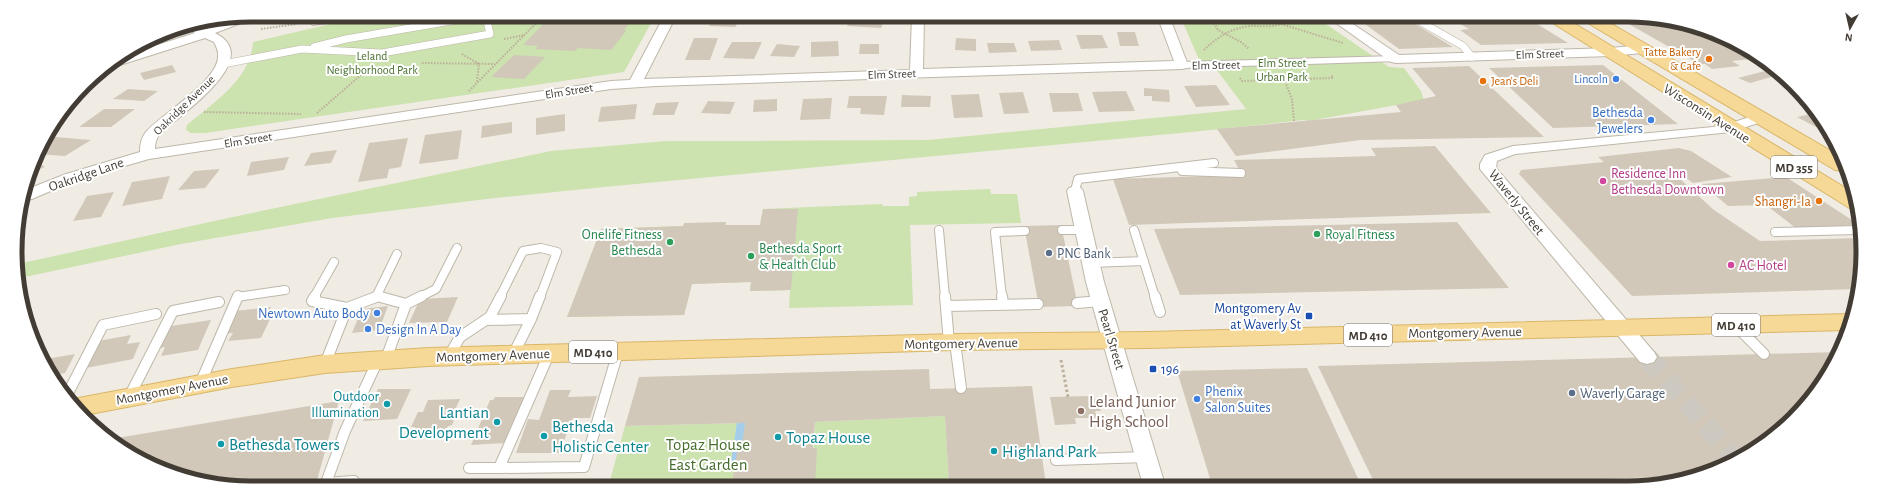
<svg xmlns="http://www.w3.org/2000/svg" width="1878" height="503" font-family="'Alegreya Sans',sans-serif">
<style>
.green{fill:#cce2af}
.water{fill:#a4ceea}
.building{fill:#d1c8ba}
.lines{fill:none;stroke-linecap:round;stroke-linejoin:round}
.minor-tunnel{stroke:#cdc9c1;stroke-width:20;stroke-dasharray:20 10;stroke-linecap:butt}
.service-far2-casing{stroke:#beb7aa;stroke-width:8}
.service-far1-casing{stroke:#beb7aa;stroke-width:10}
.service-casing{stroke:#beb7aa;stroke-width:12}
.pedestrian-casing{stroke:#beb7aa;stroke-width:2}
.minor-casing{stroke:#beb7aa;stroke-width:2}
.primary-casing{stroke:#d9b669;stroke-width:2}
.path-far1{stroke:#bcaf9a;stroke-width:2;stroke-dasharray:1.5 1.5;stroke-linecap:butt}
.path{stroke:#bcaf9a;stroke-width:3;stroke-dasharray:2.5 2.5;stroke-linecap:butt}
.service-far2{stroke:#fff;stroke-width:7}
.service-far1{stroke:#fff;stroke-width:8}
.service{stroke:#fff;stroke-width:10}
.pedestrian{fill:#fff;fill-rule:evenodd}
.minor{fill:#fff;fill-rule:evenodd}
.primary{fill:#f6d997;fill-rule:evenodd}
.food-dot{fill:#e8710a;stroke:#fff;stroke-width:1.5}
.shop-dot{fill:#3f7fe0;stroke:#fff;stroke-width:1.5}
.hotel-dot{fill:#d1479c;stroke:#fff;stroke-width:1.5}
.leisure-dot{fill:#2e9e5b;stroke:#fff;stroke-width:1.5}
.service-dot{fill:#5c6f8a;stroke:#fff;stroke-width:1.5}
.transit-dot{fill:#1a4fb4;stroke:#fff;stroke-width:1.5}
.culture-dot{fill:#0f9aa8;stroke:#fff;stroke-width:1.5}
.education-dot{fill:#8d6e63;stroke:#fff;stroke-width:1.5}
.labels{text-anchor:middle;stroke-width:4;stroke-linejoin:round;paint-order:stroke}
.far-food-label{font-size:12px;fill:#c56008;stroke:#fff;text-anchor:end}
.far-street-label{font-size:12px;fill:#423c34;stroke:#fff}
.far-park-label{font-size:12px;fill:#476e2d;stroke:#fff}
.far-shop-label{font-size:12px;fill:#366cbe;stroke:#fff;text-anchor:end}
.shield{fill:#fff;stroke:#7b7671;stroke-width:1}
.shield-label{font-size:13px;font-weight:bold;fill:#423c34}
.shop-label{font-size:14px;fill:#366cbe;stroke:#fff;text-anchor:end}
.street-label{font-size:14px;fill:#423c34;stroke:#fff}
.hotel-label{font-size:14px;fill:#b23c85;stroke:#fff;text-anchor:start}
.food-label{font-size:14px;fill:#c56008;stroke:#fff;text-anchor:end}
.leisure-label{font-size:14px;fill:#27864d;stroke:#fff;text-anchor:start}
.service-label{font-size:14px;fill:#4e5e75;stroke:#fff;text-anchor:start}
.transit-label{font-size:14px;fill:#164399;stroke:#fff;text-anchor:end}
.culture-label{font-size:14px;fill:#0d838f;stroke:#fff;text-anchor:end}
.near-education-label{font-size:17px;fill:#785e54;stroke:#fff;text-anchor:start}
.near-culture-label{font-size:17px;fill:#0d838f;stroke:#fff;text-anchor:start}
.near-park-label{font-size:17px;fill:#476e2d;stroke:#fff}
.rim{fill:none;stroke:#423c34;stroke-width:5}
</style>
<rect width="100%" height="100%" fill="#f0ece4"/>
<path class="green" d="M378,15L655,16L624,72L205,133H191L186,130L187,125C213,103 251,79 253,42L348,20Z
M1181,18H1317L1389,67L1404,68L1421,91L1424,100L1309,121L1304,120L1191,132L604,187L495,198L332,218L181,244L20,278L18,264L228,218L551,151L666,141L928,140L1246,109L1210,61L1200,62Z
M990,189L991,194H1017L1021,223L910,225L913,305L789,308L790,290L750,291L751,282L692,284L684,315L567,317L601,229L683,226L726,222V225H760L763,209L882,204L883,206H909V197L917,196V192Z
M945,416L949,485H812L815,422Z
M745,423L734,484H609L625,426Z"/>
<path class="water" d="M761,420L756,463H731L737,422Z"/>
<path class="building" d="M551,16H635L624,30L626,31L611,50L578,48L575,51L535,49L538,46L523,45Z
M715,17L741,18L735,27L709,26Z
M851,19L884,21L881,28L847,26Z
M1358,19H1407L1453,47L1399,49Z
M1452,19H1529L1568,43L1481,45L1460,30L1469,29Z
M1620,19L1672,20L1758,55L1761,58L1732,61L1740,66L1712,69L1705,64H1699Z
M1117,32H1135L1139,46H1120Z
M1076,35H1102L1108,48L1081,49Z
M694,38H718L710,60H685Z
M956,38L976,39V51L955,50Z
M1059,40L1062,50L1031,51L1028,41Z
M838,41L839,56L811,57V42Z
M732,42H762L754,59L723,58Z
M987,43H1014L1017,52L989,53Z
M777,44L800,46L794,57L770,56Z
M860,44H879V54H859Z
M514,55L545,57L524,79L491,77Z
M172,65L176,72L144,80L140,73Z
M1603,65L1678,124L1553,128L1489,68Z
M1469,66L1544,137L1361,140L1236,156L1217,129L1401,112L1396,105L1436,96L1412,68Z
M1769,70L1778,75L1750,83L1738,78Z
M1216,85L1230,105L1196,107L1184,86Z
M1144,88L1169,90L1170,102L1152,101V96H1144Z
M128,89L158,91L144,101L113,99Z
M1126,91L1135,111L1099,112L1092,92Z
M1023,92L1029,113L1004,114L999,93Z
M1049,93H1078L1083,111L1053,112Z
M979,94L983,117L954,118L951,95Z
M902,95L931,96L930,107H901Z
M849,96H887L884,115L860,114L861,108H847Z
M832,98L830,119L800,120L803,99Z
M777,99V111L753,112L754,100Z
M708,101L735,102L730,114L701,113Z
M679,102L674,115H652L656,103Z
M637,104L635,119L598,122L601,107Z
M104,109H135L111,127H79Z
M1816,113L1823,120L1829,134L1797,117Z
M565,114V131L536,135V118Z
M512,122V133L481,138L482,126Z
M462,130L458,159L419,164L425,135Z
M55,137L91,140L65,156L37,154L40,146Z
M408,138L401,167L389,169L387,178L358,182L369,143Z
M1435,146L1491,213L1129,225L1113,179L1242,175L1234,160L1376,156L1371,148Z
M1679,148L1691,151L1732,177L1693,183L1686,178L1680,179L1714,210L1760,241L1858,238V289L1632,296L1519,174L1521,170L1604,162L1598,157Z
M337,150L331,163L304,166L311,153Z
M289,157L284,170L247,176L251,162Z
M36,161L45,167L33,172Z
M220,169L205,188L178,190L194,171Z
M170,176L162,199L122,206L132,182Z
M1786,177L1858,224V225L1797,229L1766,205L1728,206L1702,184Z
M114,192L101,217L73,221L87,196Z
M763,209H798L791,290L750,291L751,282L692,284L684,315L567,317L601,229L683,226L684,223L726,222L725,225H760Z
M1457,222L1509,288L1180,295L1154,229Z
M1061,225L1078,306L1039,307L1024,226Z
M458,297L447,322L409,323L420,299Z
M388,306L379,330L352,333L362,309Z
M271,307L268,313H273L261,338L228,341L233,333L222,334L235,311Z
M211,320L198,350L161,356L165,347L160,348L171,326Z
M131,335L127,344L140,342L133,359L86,368L98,341Z
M1840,352L1839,356L1794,419L1731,464L1689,476L1403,486H1376L1318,366Z
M75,354L65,373L54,375L46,359Z
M1307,368L1361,485H1212L1177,371Z
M929,369L930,389L1032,386L1046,485H949L945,416L815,422L813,448H817L815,485L732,484L737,452H741L745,423L625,426L639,377Z
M378,389H411L397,419L363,421Z
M550,390H571L568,397L597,396L590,418H573L559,453H516L528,419L539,420Z
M1091,396L1092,400L1098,399L1101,411H1095L1097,418H1075L1076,424L1055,425L1050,397Z
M495,397H524L505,443L471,445L490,400H493Z
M460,399L455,410H458L452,425L448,426L445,434L412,435L415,427H411L418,412H423L428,400Z
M339,401L316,484L206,483L120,448L111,439Z"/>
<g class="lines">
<path class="minor-tunnel" d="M1647,357L1736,460"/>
<g class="service-far2-casing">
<path id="service-far2" d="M1421,22L1463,46L1472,57
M314,47L346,39L480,16
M223,64L302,49L382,53L490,34L486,16"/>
</g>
<g class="service-far1-casing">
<path id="service-far1" d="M1182,171L1241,173
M1075,191L1078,179L1214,163
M939,230L945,297
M1062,230H1084
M1134,230L1155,297
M1775,232L1858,230
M1091,263L1144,261
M237,297L285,290
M314,297L334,262
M376,297L397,254
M420,297L436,289L457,248
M500,297L523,251L541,248L557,252L540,297
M1002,297L995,232L1025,231"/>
</g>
<g class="service-casing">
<path id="service" d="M315,296L312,301L347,308L325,364
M377,296L406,304
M945,296L949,343
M1002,296L1003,304
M1155,296L1160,312
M1077,303L1101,301
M946,306L1038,304
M347,308L376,297
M485,320L531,319
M1735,325L1764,354
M955,342L961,388
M513,355L531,319L540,296
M449,356L460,337L490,317L501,296
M386,359L406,304L422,296
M200,384L238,296
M66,397L103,325L156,314
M129,397L173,311L219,302
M1056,460L1146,457
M469,468H499L549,354
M499,468L584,467L618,352
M354,481L326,483L345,431L378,360"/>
</g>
<g class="pedestrian-casing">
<path id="pedestrian" d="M1396,56L1399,57L1401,59L1399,61L1182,68L1177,65L1182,62Z"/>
</g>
<g class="minor-casing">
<path id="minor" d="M252,15H259L257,17L215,33C267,59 176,117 159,135C156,139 155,144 155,149L611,81L630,80L664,16H676L644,79L910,70L912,17H924L923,69L1174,61L1158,18H1170L1188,65L1187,68L1182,69L656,86L611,89L149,159L76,180L32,199L25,200L28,189L66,174L140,152C140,145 141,138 146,132C161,114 221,80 218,54C218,50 216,46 214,42L205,38L120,65H110L126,55L195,33L187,28L199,25L206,29L232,19Z
M327,15H357L351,19L313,25L307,21L309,18Z
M1329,18H1344L1399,55L1611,48L1642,45L1646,46L1648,49L1646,52L1642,53L1611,56L1396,63L1391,62Z
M1759,114L1764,115L1766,118L1764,121L1731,132L1515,154L1497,161L1496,168L1654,352L1657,357L1654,362L1647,364L1640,362L1480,169V164L1485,155L1513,146L1713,127L1728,124Z
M1075,186L1081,188L1083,191L1104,282L1165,485H1143L1086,282L1067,191L1069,188Z"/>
</g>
<g class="primary-casing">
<path id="primary" d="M1548,19H1567L1854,193L1858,205V211L1851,209L1551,22Z
M1583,19H1603L1838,155L1844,171L1835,170L1586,22Z
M1850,314L1853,315L1847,330L1148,348L955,350L428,366L325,373L232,387L85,415L68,400L232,369L325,355L428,348L955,334L1148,332Z"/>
</g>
<path class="path-far1" d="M1211,18L1218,30L1241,42L1249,49
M1183,19L1202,18
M1281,24L1343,43
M261,29L297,24
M504,39L525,35
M1204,50C1217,37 1233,27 1252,26C1261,26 1269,27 1278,25L1281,24V18
M462,54L479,64L477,82
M422,63L495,64
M1240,78L1242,81L1333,78L1331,75
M1284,79L1292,99L1294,121
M469,91L543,16
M204,112L301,114
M317,113L369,68"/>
<path class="path" d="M1061,360L1068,397"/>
<use href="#service-far2" class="service-far2"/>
<use href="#service-far1" class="service-far1"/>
<use href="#service" class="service"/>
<use href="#pedestrian" class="pedestrian"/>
<use href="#minor" class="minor"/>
<use href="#primary" class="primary"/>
</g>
<g class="food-dot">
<circle cx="1709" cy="59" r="4"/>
<circle cx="1483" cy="81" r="4"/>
<circle cx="1819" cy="201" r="4"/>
</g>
<g class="shop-dot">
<circle cx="1616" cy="79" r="4"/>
<circle cx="1651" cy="120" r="4"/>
<circle cx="377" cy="313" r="4"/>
<circle cx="368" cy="329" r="4"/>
<circle cx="1197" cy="399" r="4"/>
</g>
<g class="hotel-dot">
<circle cx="1603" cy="181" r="4"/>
<circle cx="1731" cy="265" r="4"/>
</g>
<g class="leisure-dot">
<circle cx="1317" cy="234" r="4"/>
<circle cx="670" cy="242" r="4"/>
<circle cx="751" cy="256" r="4"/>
</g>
<g class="service-dot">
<circle cx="1049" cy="253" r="4"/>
<circle cx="1572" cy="393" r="4"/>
</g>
<g class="transit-dot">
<rect x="1305" y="312" width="8" height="8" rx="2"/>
<rect x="1149" y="365" width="8" height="8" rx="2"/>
</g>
<g class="culture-dot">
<circle cx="387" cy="404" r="4"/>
<circle cx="497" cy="422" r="4"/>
<circle cx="544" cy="436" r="4"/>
<circle cx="778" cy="437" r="4"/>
<circle cx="221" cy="444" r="4"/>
<circle cx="994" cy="451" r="4"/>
</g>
<circle class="education-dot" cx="1081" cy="411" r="4"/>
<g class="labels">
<g class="far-food-label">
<text x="1701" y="56">Tatte Bakery<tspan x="1701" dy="14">&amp; Cafe</tspan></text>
<text x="1491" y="85" text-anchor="start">Jean's Deli</text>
</g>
<g class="far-street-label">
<text transform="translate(1540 54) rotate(-2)" y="4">Elm Street</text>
<text transform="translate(1216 65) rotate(-1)" y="4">Elm Street</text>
<text transform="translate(892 74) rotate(-2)" y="4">Elm Street</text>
<text transform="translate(569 91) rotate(-9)" y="4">Elm Street</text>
<text transform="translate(184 105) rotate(-44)" y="4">Oakridge Avenue</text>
<text transform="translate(248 140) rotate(-9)" y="4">Elm Street</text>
</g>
<g class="far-park-label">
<text x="372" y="60">Leland<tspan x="372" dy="14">Neighborhood Park</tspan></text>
<text x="1282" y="67">Elm Street<tspan x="1282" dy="14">Urban Park</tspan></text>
</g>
<g class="far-shop-label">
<text x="1608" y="83">Lincoln</text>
</g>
<g class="shield">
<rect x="1771" y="156" width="46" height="22" rx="3"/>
<rect x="1712" y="314" width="48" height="22" rx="3"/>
<rect x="1344" y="324" width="48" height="22" rx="3"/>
<rect x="569" y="341" width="48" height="22" rx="3"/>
</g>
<g class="shield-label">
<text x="1794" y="172">MD 355</text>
<text x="1736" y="330">MD 410</text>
<text x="1368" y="340">MD 410</text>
<text x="593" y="357">MD 410</text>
</g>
<g class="shop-label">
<text x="1643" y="117">Bethesda<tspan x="1643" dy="16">Jewelers</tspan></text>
<text x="369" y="318">Newtown Auto Body</text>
<text x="376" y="334" text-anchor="start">Design In A Day</text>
<text x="1205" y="396" text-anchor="start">Phenix<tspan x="1205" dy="16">Salon Suites</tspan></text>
</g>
<g class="street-label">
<text transform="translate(1707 113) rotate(32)" y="5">Wisconsin Avenue</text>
<text transform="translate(86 174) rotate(-19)" y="5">Oakridge Lane</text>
<text transform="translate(1517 202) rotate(51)" y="5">Waverly Street</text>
<text transform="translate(1465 332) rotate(-1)" y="5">Montgomery Avenue</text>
<text transform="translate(1112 339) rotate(73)" y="5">Pearl Street</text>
<text transform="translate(961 343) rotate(-1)" y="5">Montgomery Avenue</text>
<text transform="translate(493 355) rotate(-2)" y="5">Montgomery Avenue</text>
<text transform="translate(172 389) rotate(-11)" y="5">Montgomery Avenue</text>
</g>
<g class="hotel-label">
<text x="1611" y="178">Residence Inn<tspan x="1611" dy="16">Bethesda Downtown</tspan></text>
<text x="1739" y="270">AC Hotel</text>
</g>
<g class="food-label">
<text x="1811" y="206">Shangri-la</text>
</g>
<g class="leisure-label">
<text x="662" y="239" text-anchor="end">Onelife Fitness<tspan x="662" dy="16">Bethesda</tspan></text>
<text x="1325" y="239">Royal Fitness</text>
<text x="759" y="253">Bethesda Sport<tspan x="759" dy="16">&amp; Health Club</tspan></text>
</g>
<g class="service-label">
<text x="1057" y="258">PNC Bank</text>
<text x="1580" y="398">Waverly Garage</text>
</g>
<g class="transit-label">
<text x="1301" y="313">Montgomery Av<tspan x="1301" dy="16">at Waverly St</tspan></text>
<text x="1161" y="374" text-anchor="start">196</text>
</g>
<g class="culture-label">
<text x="379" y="401">Outdoor<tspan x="379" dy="16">Illumination</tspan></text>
</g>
<g class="near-education-label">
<text x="1089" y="407">Leland Junior<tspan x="1089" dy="20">High School</tspan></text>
</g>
<g class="near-culture-label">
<text x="489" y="418" text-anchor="end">Lantian<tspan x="489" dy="20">Development</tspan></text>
<text x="552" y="432">Bethesda<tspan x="552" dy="20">Holistic Center</tspan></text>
<text x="786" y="443">Topaz House</text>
<text x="229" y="450">Bethesda Towers</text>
<text x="1002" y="457">Highland Park</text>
</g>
<g class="near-park-label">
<text x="708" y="450">Topaz House<tspan x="708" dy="20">East Garden</tspan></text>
</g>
</g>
<path d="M0 0H1878V503H0ZM251 22H1627A229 229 0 0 1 1856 251V252A229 229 0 0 1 1627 481H251A229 229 0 0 1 22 252V251A229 229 0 0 1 251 22Z" fill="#fff" fill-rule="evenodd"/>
<path class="rim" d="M251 22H1627A229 229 0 0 1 1856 251V252A229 229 0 0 1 1627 481H251A229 229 0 0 1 22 252V251A229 229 0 0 1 251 22Z"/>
<g transform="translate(1850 28) rotate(188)" stroke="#ffffff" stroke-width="3" paint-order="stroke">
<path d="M0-3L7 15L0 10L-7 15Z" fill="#423c34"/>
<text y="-6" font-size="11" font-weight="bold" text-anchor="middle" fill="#423c34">N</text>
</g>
</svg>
